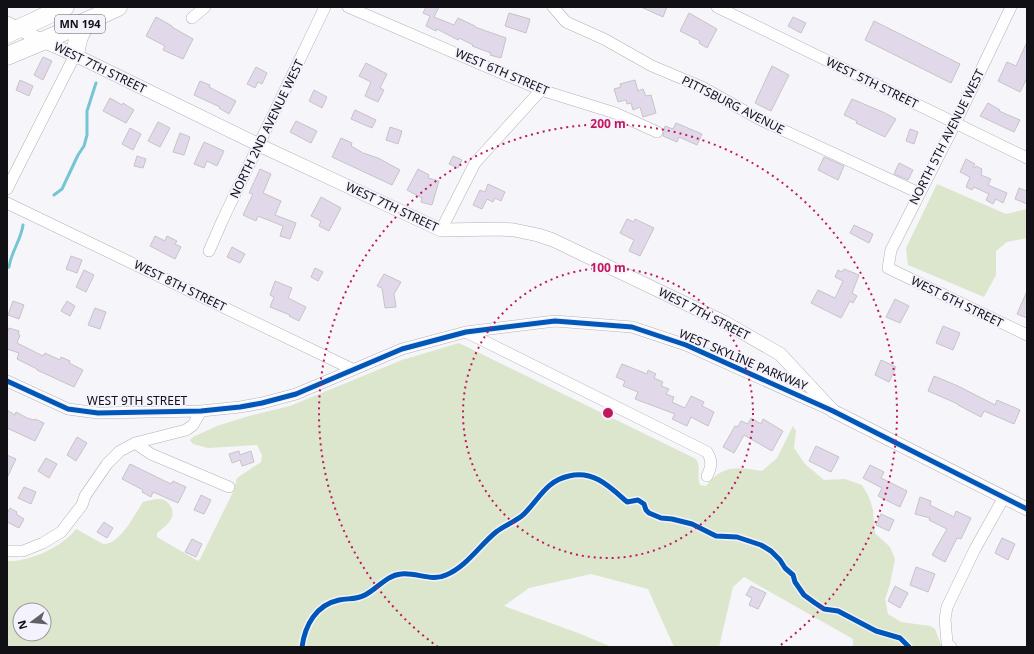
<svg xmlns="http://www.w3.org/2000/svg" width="1034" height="654" font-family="'Noto Sans',sans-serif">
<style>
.green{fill:#dce6cc;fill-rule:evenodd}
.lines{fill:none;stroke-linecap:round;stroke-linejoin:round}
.stream{stroke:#75c5d4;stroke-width:3}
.building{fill:#e1d9e9;stroke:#c5c4c7}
.minor-casing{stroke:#b2b2b6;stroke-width:12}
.tertiary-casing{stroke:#b2b2b6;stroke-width:14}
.trunk-casing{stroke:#b2b2b6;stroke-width:19}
.minor{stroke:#fefefe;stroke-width:11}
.tertiary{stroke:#fefefe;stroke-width:13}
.trunk{stroke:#fefefe;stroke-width:18}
.cycleway-casing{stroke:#f4f2fd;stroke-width:8}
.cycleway{stroke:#0057b8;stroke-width:5}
.ring{fill:none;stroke:#c2185b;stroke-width:2;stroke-dasharray:2 4}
.labels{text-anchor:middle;stroke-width:3.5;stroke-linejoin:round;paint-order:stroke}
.shield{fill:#f4f2fd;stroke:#55545a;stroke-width:1}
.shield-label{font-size:11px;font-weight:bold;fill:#111014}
.street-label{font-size:12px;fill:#111014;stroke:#f4f2fd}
.centre{fill:#c2185b;stroke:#f4f2fd;stroke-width:2}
.ring-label{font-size:12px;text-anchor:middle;font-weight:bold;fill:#c2185b;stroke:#f4f2fd;stroke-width:3.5;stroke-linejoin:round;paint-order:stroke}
</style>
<rect width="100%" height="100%" fill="#f5f5fa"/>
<path class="green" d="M937,184L1006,214L1027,209V238L1007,242L996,251V275L984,297L908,265L906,248Z
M459,343L696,459C702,470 696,474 700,485L706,486C723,464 737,467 762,471L777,458L793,426L796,431L794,448L805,464L824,480L845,479L862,485L869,497L873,510L875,533L890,547L895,559L890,584L885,599L888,614L901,622L930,626L935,629L942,647H853V639L744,577L733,587L719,647H674L648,589L591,574L529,588L504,606L578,633L612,647H7V561C30,562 62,547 76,529L103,544C120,545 134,515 143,502C147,501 154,499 159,499C167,499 175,508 172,517C170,523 162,529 157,533V537L198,561L200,559L233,492L237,478L261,462L262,455L257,445L208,448L193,444L190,440L193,437L217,426L249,416L290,406L402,360ZM20,610H44V634H20Z"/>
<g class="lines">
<path class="stream" d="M54,195L62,189L78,155L84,146L87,135V111L96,83
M7,268L9,267C11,252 21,240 23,225"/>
</g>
<path class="building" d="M426,7H439L434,17L454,25L458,18L475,26V27L506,38L501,58L490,55L491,53L472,46L473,45L459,38L458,40L437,29L436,31L426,26L430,16L423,13Z
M641,7H667L663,17Z
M509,13L530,19L526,33L505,26Z
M689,13L717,29L707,48L699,43L700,41L680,31Z
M156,17L172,26V27L193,39L183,59L163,50L165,46L146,36Z
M793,17L806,23L801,33L788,26Z
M874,21L960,64L951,83L865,40Z
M1027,42V78L1020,92L998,81L1007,62L1016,66Z
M43,57L52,61L43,80L34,75Z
M366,63L387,74L380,88L384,90L378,102L365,96L371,82L359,76Z
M772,66L789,75L771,111L755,103Z
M256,67L267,73L262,84L258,82L255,88L247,84Z
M20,80L33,86L29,96L16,90Z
M635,80L638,91L643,89L646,96L651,95L656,113L643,117L640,107L633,110L631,103L627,104L626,100L618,102L614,89L621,87L620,84Z
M200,81L210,85L209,87L236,101L229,114L219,108L220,107L194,95Z
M314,90L327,97L322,108L309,101Z
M110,98L122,105L123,103L134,110L126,123L103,111Z
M852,99L885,113L896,119L885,137L856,123L857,121L844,115Z
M988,103L1000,110L999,111L1020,120L1014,132L980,116Z
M355,110L376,120L372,128L351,119Z
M296,121L317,131L311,143L290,132Z
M158,122L170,128L160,147L148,141Z
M676,123L702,134L697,145L679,137L677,142L663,136L665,126L673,129Z
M390,127L402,131L398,144L386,140Z
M130,128L141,134L133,150L122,144Z
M910,129L918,132L914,144L906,141Z
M180,133L190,137L184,155L173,152Z
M341,138L352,143L351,146L363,153L378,158L400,170L392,185L332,157Z
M204,142L224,151L217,166L207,161L204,168L194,164Z
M137,156L146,159L143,168L134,166Z
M453,156L462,160L458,168L449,164Z
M824,157L844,166L838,180L818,170Z
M966,159L975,164L973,167L975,168L976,166L982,169L981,170L982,171L981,175L991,179L988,185L1007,193L1003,203L996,199L993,204L986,200L989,194L974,187L972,190L966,187L970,177L960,172Z
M899,163L913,170L908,180L894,174Z
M260,169L271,174L263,193L281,201L275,215L296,223L290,239L280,236L283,226L258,216L256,221L243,215L253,194L249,193Z
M418,169L429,175L428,178L439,181L432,205L421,202L422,198L407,190Z
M488,184L505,192L501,201L495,198L493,202L487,199L482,209L473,205L480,190L485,192Z
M1019,188L1027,191V204L1015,199Z
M321,197L341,208L329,231L319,226L321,221L311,216Z
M627,219L634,222L635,219L654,228L640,256L629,251L634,240L620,233Z
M854,225L873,234L869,243L850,233Z
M155,236L165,241L167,236L177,241L175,244L181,247L175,259L150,246Z
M232,247L245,254L240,263L227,257Z
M71,256L82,260L77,273L66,269Z
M315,268L323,272L318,281L311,277Z
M844,269L859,275L852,293L857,296L853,303L850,301L841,318L811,303L818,290L835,298L843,281L835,277L838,270L842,272Z
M84,270L94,275L86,292L76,287Z
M384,274L401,282L394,294L396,307L385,308L382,288L377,286Z
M275,281L292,288L288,298L306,307L299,321L289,316L290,315L270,307L274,297L270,295Z
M1027,291V318L1017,314Z
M895,299L909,306L900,323L886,317Z
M13,301L24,305L19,319L8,315Z
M67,301L75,306L70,316L61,311Z
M95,308L106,312L100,329L88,325Z
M943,326L960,333L953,350L936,343Z
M9,328L19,331L18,334L20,335L17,343L43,356L45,353L60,360L61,357L70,361L69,363L83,370L74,387L37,370V369L17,359L19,353L7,349V333Z
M881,360L896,367L889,382L875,375Z
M622,364L647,374L648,370L656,374L654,378L663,382L661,386L669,389L666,394L674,397L672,402L685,408L691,396L704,402L702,406L714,412L708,426L691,417L687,426L672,419L675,414L635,399L638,392L623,386L625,381L616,377Z
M934,376L958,386L995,405L997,400L1020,410L1014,424L984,411L981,417L958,405V404L928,391Z
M7,410L15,415L16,412L27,418L34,420L35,419L44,423L35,441L7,428Z
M751,418L761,424L763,419L783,431L772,451L744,435L734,453L723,447L735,426L738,427L741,421L748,424Z
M77,437L87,443L76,461L67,455Z
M816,446L839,457L831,472L809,461Z
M239,451L240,455L251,451L254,462L242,466L240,460L232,463L229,454Z
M7,455L16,459L7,478Z
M46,458L57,464L49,478L38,471Z
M130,464L171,484L173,481L186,487L178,503L153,492L151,497L142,492L143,490L122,479Z
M870,465L884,472L881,478L907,491L900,507L878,496L882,488L863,478Z
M24,487L36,492L31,504L18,498Z
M201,495L211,500L204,514L194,510Z
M920,497L931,501L930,505L954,517L956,511L971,518L961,539L957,538L945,562L932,555L947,529L929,520L930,518L915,514Z
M10,508L17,512L16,514L24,519L19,528L7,522V514Z
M881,514L894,520L889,531L876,525Z
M104,522L113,528L107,538L97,532Z
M1002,538L1015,544L1008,560L995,553Z
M192,539L202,544L196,557L185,552Z
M916,567L935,574L928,592L910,585Z
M751,586L766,593L758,609L749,605L752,598L746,595Z
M895,586L908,593L900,608L888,601Z"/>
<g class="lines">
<g class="minor-casing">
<path id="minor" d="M348,7L541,90L615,113L657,132
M553,7L566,22L604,39L652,66L702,87L759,119L919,193
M717,7L1027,158
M1011,7L955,124L891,250L888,268L1027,335
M192,18L205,7
M7,189L75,55
M7,203L352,369
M441,230L475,163L541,90
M209,251L223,219L325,7
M466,332L707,452C713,461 711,468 707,476
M7,381L68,409L98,413L201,411L240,407L262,403L296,394L402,349L466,332L555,321L632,327L686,345L831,410
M135,443L151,454L229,487
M7,551H23L43,543L61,532L82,505L85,496L107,464L120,451L135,443L186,430L193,425L201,411
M951,647L947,643L945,619L947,607L975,549L1004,497"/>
</g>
<g class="tertiary-casing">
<path id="tertiary" d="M7,23L43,41L75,55L259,145L441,230L500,229L514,230L538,235L553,240L724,322L780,354L833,411L1027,509"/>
</g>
<g class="trunk-casing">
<path id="trunk" d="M7,34L65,7
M75,55C77,42 79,31 89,21
M7,56L43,41L118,7"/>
</g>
<use href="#minor" class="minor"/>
<use href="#tertiary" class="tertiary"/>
<use href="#trunk" class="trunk"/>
<g class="cycleway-casing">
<path id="cycleway" d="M7,381L68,409L98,413L201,411L240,407L262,403L296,394L402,349L466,332L555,321L632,327L686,345L833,411L1027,509
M302,647C305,625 316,605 339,600C348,598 356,600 365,595C377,589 387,575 401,574C416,572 432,582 446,575C466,567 480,545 496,532C505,525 517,521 524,514C540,498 546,481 569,476C594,470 610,487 627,502L638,500L644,504L646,510L649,513L661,518L672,519L692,524L716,536L737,537L761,545L771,551L780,560L785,568L793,575L795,582L804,595L815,603L824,609L838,611L876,631L900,638L909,647"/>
</g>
<use href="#cycleway" class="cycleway"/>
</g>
<g class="ring">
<circle cx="608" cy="413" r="145"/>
<path d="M438 647A289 289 0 1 1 778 647"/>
</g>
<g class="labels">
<rect class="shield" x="55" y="15" width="50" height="18" rx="3"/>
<g class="shield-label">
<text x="80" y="28">MN 194</text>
</g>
<g class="street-label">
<text transform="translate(100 68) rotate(26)" y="4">WEST 7TH STREET</text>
<text transform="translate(502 72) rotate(23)" y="4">WEST 6TH STREET</text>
<text transform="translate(872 83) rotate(26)" y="4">WEST 5TH STREET</text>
<text transform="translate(733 105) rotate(27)" y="4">PITTSBURG AVENUE</text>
<text transform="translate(267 129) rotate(-64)" y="4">NORTH 2ND AVENUE WEST</text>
<text transform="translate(947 137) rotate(-63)" y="4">NORTH 5TH AVENUE WEST</text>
<text transform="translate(392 207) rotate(25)" y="4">WEST 7TH STREET</text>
<text transform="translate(180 286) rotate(26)" y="4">WEST 8TH STREET</text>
<text transform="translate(957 302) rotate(26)" y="4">WEST 6TH STREET</text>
<text transform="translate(704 314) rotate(27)" y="4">WEST 7TH STREET</text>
<text transform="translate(743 360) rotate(23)" y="4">WEST SKYLINE PARKWAY</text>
<text x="137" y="405">WEST 9TH STREET</text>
</g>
</g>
<circle cx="608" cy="413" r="6" class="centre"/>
<g class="ring-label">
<text x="608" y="128">200 m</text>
<text x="608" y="272">100 m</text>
</g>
<rect width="1034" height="654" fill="none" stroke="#111014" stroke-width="16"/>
<g transform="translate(32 622) rotate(254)"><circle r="19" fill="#f4f2fd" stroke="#9998a0"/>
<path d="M0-3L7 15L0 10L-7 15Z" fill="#616064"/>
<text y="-6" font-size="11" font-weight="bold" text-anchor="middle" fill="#111014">N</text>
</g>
</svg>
